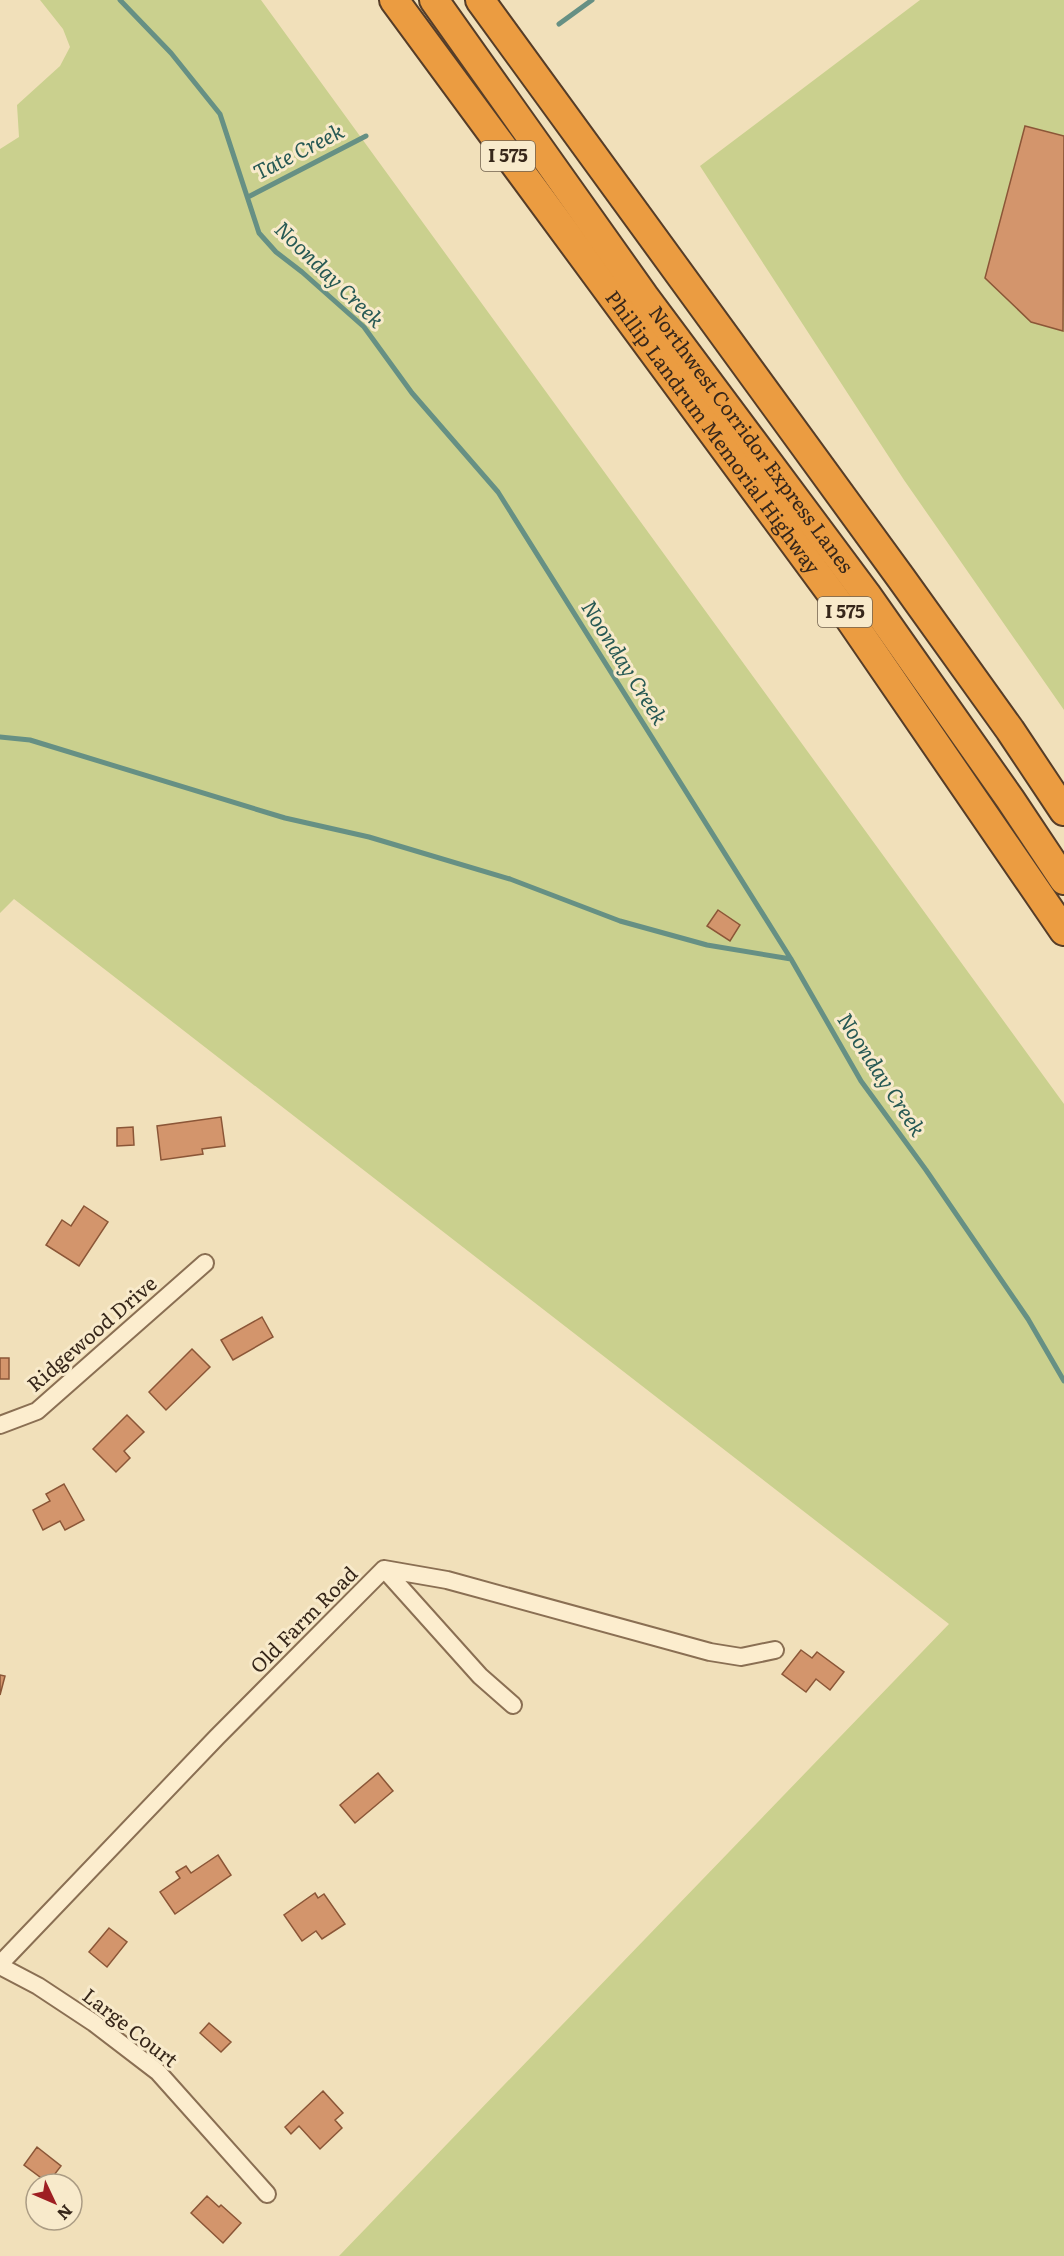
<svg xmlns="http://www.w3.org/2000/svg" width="1064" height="2256" font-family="Literata,serif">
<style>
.green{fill:#cad08e}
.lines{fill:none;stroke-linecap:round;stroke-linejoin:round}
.stream{stroke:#669084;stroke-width:5}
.building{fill:#d3956c;stroke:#8b5637;stroke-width:1.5}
.street-casing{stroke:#8a6f53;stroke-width:20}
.highway-casing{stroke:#563d28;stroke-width:32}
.street{stroke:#fcedce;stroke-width:16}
.highway{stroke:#eb9c41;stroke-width:28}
.labels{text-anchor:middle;stroke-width:6;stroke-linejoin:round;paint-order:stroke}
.shield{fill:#f8eacb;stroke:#71624f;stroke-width:1.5}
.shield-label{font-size:18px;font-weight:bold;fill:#37271a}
.street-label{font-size:20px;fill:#37271a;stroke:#f8eacb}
.water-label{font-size:21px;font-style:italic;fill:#275954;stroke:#f8eacb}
</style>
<rect width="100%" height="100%" fill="#f1e0ba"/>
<path class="green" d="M40,0H261L1064,1104V2256H339L949,1624L14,899L0,913V149L19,137L17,105L60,66L70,47L63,29Z
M920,0H1064V710L904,480L700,166Z"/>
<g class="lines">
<path class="stream" d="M120,0L171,53L220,114L259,233L276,252L302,272L364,327L412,393L498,492L791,959L861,1081L926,1170L1028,1319L1064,1381
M559,24L592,0
M248,197L366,136
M0,737L30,740L285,818L369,837L510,879L620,921L707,945L791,959"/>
</g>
<path class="building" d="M1025,126L1064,136L1063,331L1031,322L985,278Z
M718,910L740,925L730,941L707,926Z
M221,1117L225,1146L202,1149L203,1154L161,1160L157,1126Z
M133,1127L134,1145L117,1146V1128Z
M84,1206L108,1222L79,1266L46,1245L62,1220L71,1226Z
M262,1317L273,1337L233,1360L221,1340Z
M192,1349L210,1367L166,1410L149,1392Z
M0,1358H9V1379H0Z
M127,1415L144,1432L124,1451L130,1458L116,1472L93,1449Z
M64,1484L84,1520L65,1530L60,1521L43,1530L33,1510L50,1501L46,1494Z
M801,1650L812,1658L817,1652L844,1672L830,1690L816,1679L806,1692L782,1674Z
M0,1675L5,1676L0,1695Z
M378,1773L393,1791L355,1823L340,1805Z
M218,1855L231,1875L175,1914L160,1892L180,1878L176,1872L186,1866L191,1873Z
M315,1893L318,1898L324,1894L345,1924L322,1939L316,1931L302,1941L284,1915Z
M109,1928L127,1942L107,1967L89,1952Z
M209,2023L231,2042L221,2052L200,2033Z
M323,2091L343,2113L335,2120L342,2128L320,2149L299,2126L291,2134L285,2127Z
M37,2147L61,2166L48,2183L24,2165Z
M207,2196L219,2207L221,2205L241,2223L223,2243L191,2213Z"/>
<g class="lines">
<g class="street-casing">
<path id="street" d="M0,1425L37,1411L205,1263
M384,1569L480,1676L513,1705
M0,1964L217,1737L384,1569L447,1580L710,1652L741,1657L775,1650
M0,1966L38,1986L94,2023L158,2072L267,2194"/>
</g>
<g class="highway-casing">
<g id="highway">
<path id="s1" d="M394,0L845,612L1064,931"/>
<path id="s2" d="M434,0L644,296L866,594L1010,799L1064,880"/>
<path d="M480,0L901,578L1010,730L1064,811"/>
</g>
</g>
<use href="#street" class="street"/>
<use href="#highway" class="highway"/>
</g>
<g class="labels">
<g class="shield">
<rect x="481" y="141" width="54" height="30" rx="4.5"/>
<rect x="818" y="597" width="54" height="30" rx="4.5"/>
</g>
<g class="shield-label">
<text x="508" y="162">I 575</text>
<text x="845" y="618">I 575</text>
</g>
<g class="street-label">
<text dy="7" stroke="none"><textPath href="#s1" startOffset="537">Phillip Landrum Memorial Highway</textPath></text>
<text dy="7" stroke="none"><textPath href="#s2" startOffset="542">Northwest Corridor Express Lanes</textPath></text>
<text transform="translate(92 1334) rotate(-41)" y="7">Ridgewood Drive</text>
<text transform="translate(304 1620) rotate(-45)" y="7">Old Farm Road</text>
<text transform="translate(130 2028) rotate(38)" y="7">Large Court</text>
</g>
<g class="water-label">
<text transform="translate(299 152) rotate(-27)" y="7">Tate Creek</text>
<text transform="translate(329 275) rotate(44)" y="7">Noonday Creek</text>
<text transform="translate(624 663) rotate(58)" y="7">Noonday Creek</text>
<text transform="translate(881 1075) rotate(57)" y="7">Noonday Creek</text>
</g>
</g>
<g transform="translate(54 2202) rotate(134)"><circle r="28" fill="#f8eacb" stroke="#ab9c84" stroke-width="1.5"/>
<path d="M0-4.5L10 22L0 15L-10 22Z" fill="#9e1e22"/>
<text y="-9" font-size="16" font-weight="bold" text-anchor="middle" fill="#37271a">N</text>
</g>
</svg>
